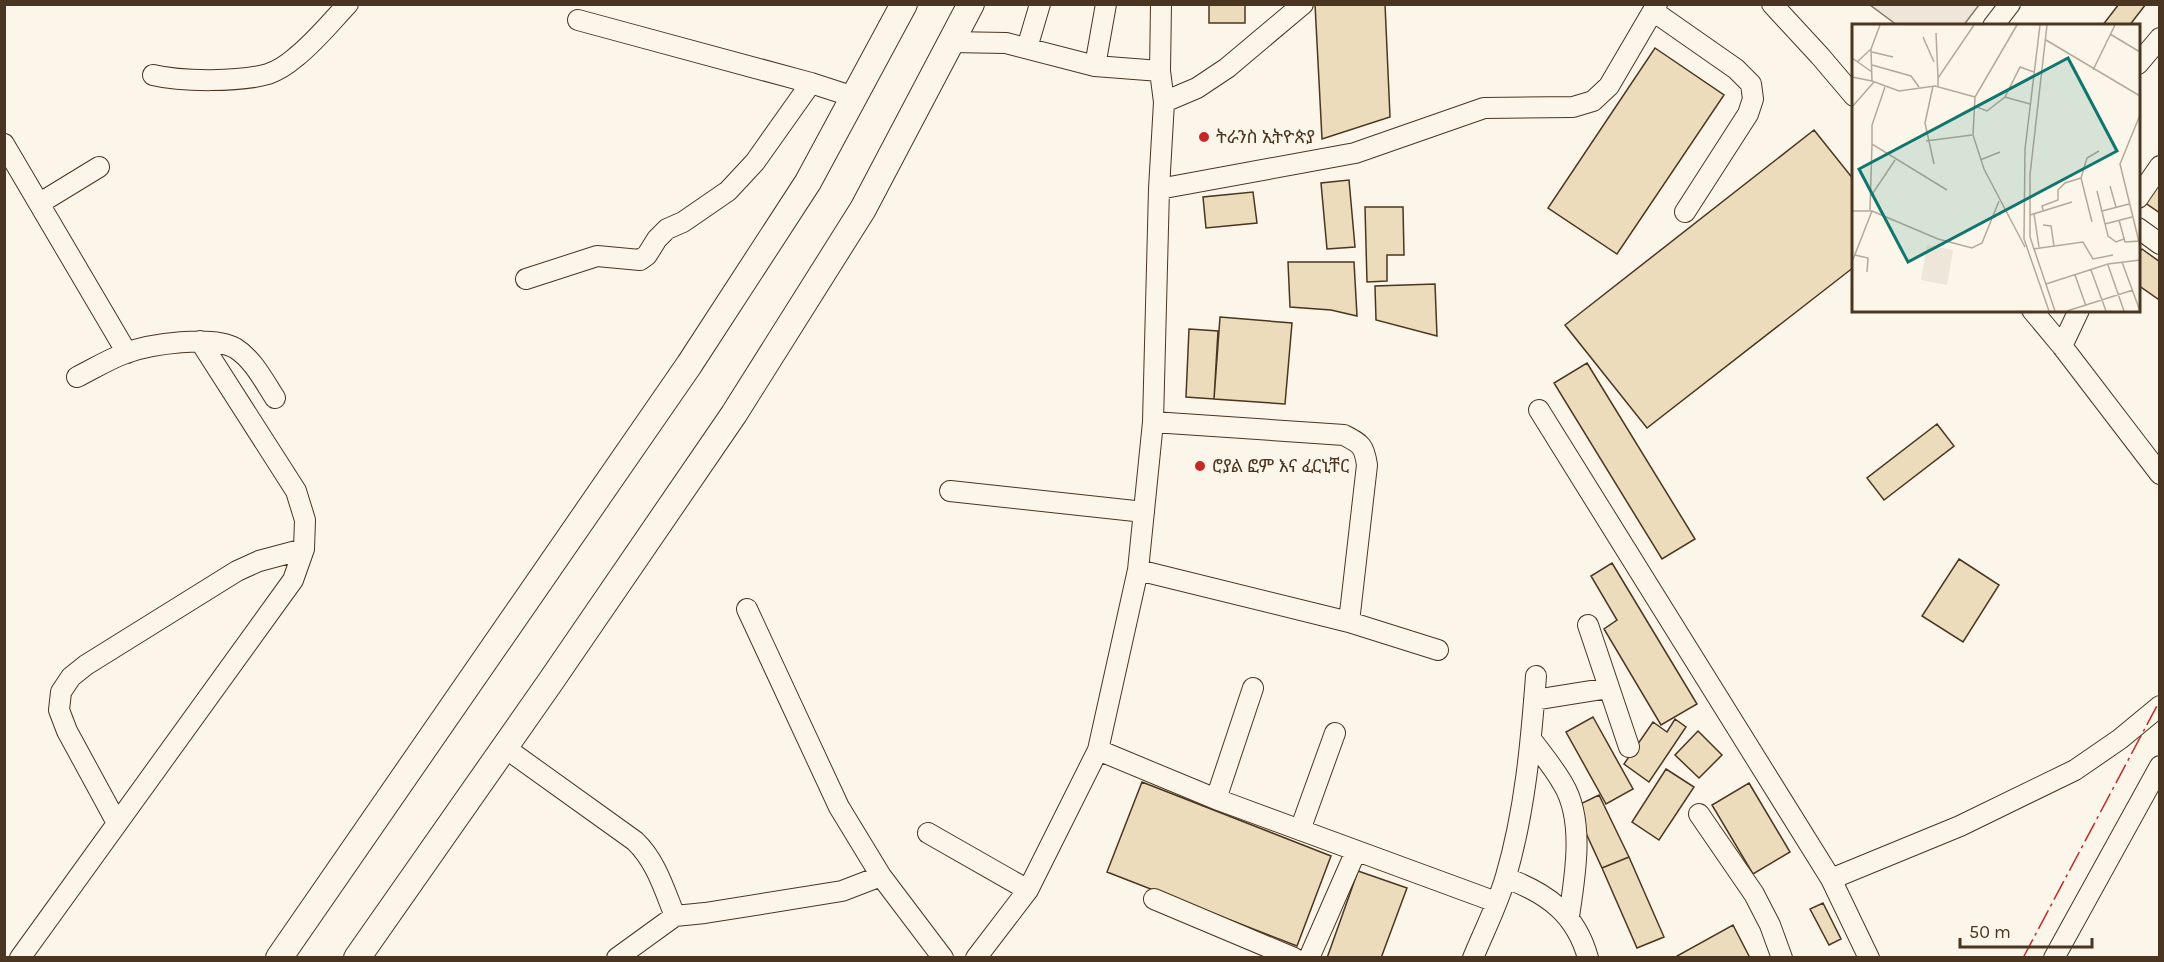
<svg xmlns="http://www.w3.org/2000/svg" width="2164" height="962" font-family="Karla,'Noto Sans Ethiopic',sans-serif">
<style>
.green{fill:#ede6d9;stroke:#887966;stroke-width:1.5}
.building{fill:#ecdcbc;stroke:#4a3520;stroke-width:1.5}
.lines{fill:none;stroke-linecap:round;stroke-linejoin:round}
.minor-casing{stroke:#4a3520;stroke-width:22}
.major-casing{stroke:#4a3520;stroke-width:28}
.minor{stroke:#fbf6e9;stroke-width:20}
.major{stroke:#fbf6e9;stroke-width:26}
.power{stroke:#c62828;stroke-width:1.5;stroke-dasharray:21 4.5 3 4.5;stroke-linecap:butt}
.poi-dot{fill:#c62828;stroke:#fbf6e9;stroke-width:2}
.labels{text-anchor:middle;stroke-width:4.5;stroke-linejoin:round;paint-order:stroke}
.poi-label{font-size:18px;fill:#4a3520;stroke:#fbf6e9;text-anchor:start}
.inset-road{fill:none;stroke:#b4a999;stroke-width:1.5}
.view{fill:#0f766e;fill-opacity:0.15;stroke:#0f766e;stroke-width:3}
.inset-edge{fill:none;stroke:#4a3520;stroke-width:3}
</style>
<rect width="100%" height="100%" fill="#fbf6e9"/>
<path class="green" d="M1870,5H1979L1963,26L1897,25Z"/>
<path class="building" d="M1209,4H1245V23H1209Z
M1315,4H1385L1390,117L1322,139Z
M2119,4H2146L2129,26H2102Z
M1655,48L1724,95L1617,254L1548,208Z
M1814,130L1854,180V267L1647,428L1565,325Z
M1349,180L1355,247L1327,249L1321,183Z
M2160,181V213L2144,202Z
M1253,192L1257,223L1206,228L1203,197Z
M1365,207H1403L1404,255H1387V281L1367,282Z
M2142,249L2160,262V297L2158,299L2138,285V254Z
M1288,262H1354L1357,316L1331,310L1290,307Z
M1435,284L1437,336L1376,320L1375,286Z
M1220,317L1292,323L1285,404L1214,399Z
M1189,329L1218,331L1214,399L1186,397Z
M1587,363L1695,539L1662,559L1554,383Z
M1937,424L1954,446L1884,500L1867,478Z
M1959,559L1999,585L1963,642L1922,616Z
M1612,563L1697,704L1661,725L1604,629L1617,620L1591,576Z
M1593,717L1633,789L1606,804L1566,732Z
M1675,719L1686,727L1649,782L1624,764L1653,722L1667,732Z
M1698,731L1722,755L1699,778L1675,755Z
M1666,769L1694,787L1659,840L1632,822Z
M1142,782L1331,856L1297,946L1107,872Z
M1749,783L1790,852L1753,874L1712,805Z
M1599,795L1629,857L1602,868L1574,807Z
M1629,857L1664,937L1637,948L1602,868Z
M1358,871L1407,888L1381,958H1327Z
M1823,903L1841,939L1829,945L1810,909Z
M1733,925L1750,958H1678L1677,956Z"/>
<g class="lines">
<g class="minor-casing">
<path id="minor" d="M1772,4L1820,56L1854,96
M1653,11L1736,69L1751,84L1753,99L1748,114L1685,212
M578,20L811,83L854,97
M1993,26L2010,4
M950,42L1006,43L1095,66L1160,71
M1027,48L1040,4
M2138,64L2160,38
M1095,66L1106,4
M153,75C182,82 240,82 268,74C277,71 289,63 296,57C315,42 331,22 348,4
M1164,102L1197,88L1227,68L1303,4
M4,144L127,353
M1159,189L1355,153L1484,108L1573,107L1593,101L1609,86L1657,4
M2138,198L2160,166
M40,203L99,167
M2138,228L2160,244
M526,279L597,256L640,260L647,255L657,239L667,229L683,222L728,191L755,162L811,83
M2032,310L2062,346L2160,474
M2062,346L2079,310
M77,377C93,369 109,359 126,353C150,344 212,335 235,348C253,359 264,381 275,398
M1539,410L1831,879L1869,958
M1153,422L1344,435C1361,444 1364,445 1367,465L1349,622
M950,491L1144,512
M1138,570L1349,622L1438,650
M747,609L839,807L881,876
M1588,625L1629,747
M1534,700L1609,688
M1531,739C1542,754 1554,768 1563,784C1585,820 1575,877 1569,916
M504,747L635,841C656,861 664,889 675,916
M1098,750L1216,799L1496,902
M1216,799L1253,688
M1699,814L1754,894L1770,925L1782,958
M117,823L67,731L59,710L61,692L71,677L86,665L237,571L259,561L304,549
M1300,830L1335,733
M928,833L1028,890
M1506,878C1547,893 1576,914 1588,958
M1831,879L1960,826L2075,770L2120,739L2160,706
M1154,899L1294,958
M20,958L293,580L304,549L305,520L296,491L200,341
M617,958L675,916L705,913L842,891L881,876L943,958
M976,958L1028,890L1098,750L1138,570L1153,422L1159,189L1164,102L1160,71L1161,4
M1309,958L1356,851
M1473,958C1484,931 1498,904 1506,876C1525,811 1531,743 1536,676
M2054,958L2160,766"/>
</g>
<g class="major-casing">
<path id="major" d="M279,958L689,365L808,182L904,4
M357,958L551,681L734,414L863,209L971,4"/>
</g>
<use href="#minor" class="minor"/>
<use href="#major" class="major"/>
<path class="power" d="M2023,958L2160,700"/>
</g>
<g class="poi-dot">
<circle cx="1204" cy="137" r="6"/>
<circle cx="1200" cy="466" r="6"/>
</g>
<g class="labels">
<g class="poi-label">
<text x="1216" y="143">ትራንስ ኢትዮጵያ</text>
<text x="1212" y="472">ሮያል ፎም እና ፈርኒቸር</text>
</g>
</g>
<g transform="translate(1852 24)">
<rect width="288" height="288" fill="#fbf6e9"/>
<path d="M75,221L101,226L95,261L69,256Z" fill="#ede6d9"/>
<path class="inset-road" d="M165,1L123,73L121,111L132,145L173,223M188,1L173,125L172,215L197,287M195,1L178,151V213L203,287M84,9L86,54M258,10L288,28M71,13L82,38M194,16L288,72M20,28L41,33M0,34L20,48M5,38L19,25M20,41L59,52L67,63M241,46L263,1M0,53L20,57L19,25L28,1M20,57L47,67L83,62L123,73M81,62L73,99L82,140M86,63V54L122,1M153,73L178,80M122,82L135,87L153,73L168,43L182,48M0,83L22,58M288,91L268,140L288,222M74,117L120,111M20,120V101L33,63M128,136L148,128M258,162L264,183M245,167L256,212L264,218L272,215M19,172L43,136M18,186L20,120L95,166M191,186L190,182L206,176V166L213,159L229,154M0,187H20L0,238M20,187L86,215L120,224L130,219L147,177M250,187L277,180M182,190L187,223M178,191L220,178M267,196L273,218L287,217M240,198L229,154L235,134L247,127M253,200L280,193M191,201L199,202L202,222M181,225L231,218L241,235L261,231M3,231L16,234L15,248M270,238L288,287M256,241L272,287M239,246L254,287M223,251L234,282M194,260L256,240L288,236M215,287L281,266"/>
<path class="view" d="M216,34L265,127L56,238L7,145Z"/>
<rect width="288" height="288" class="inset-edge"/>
</g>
<rect width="2164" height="962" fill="none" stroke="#4a3520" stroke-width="12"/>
<path d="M1960 938v9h132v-9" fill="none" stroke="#4a3520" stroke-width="3"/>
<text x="1969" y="938" font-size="18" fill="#4a3520" stroke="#fbf6e9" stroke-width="4.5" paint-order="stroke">50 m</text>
</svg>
